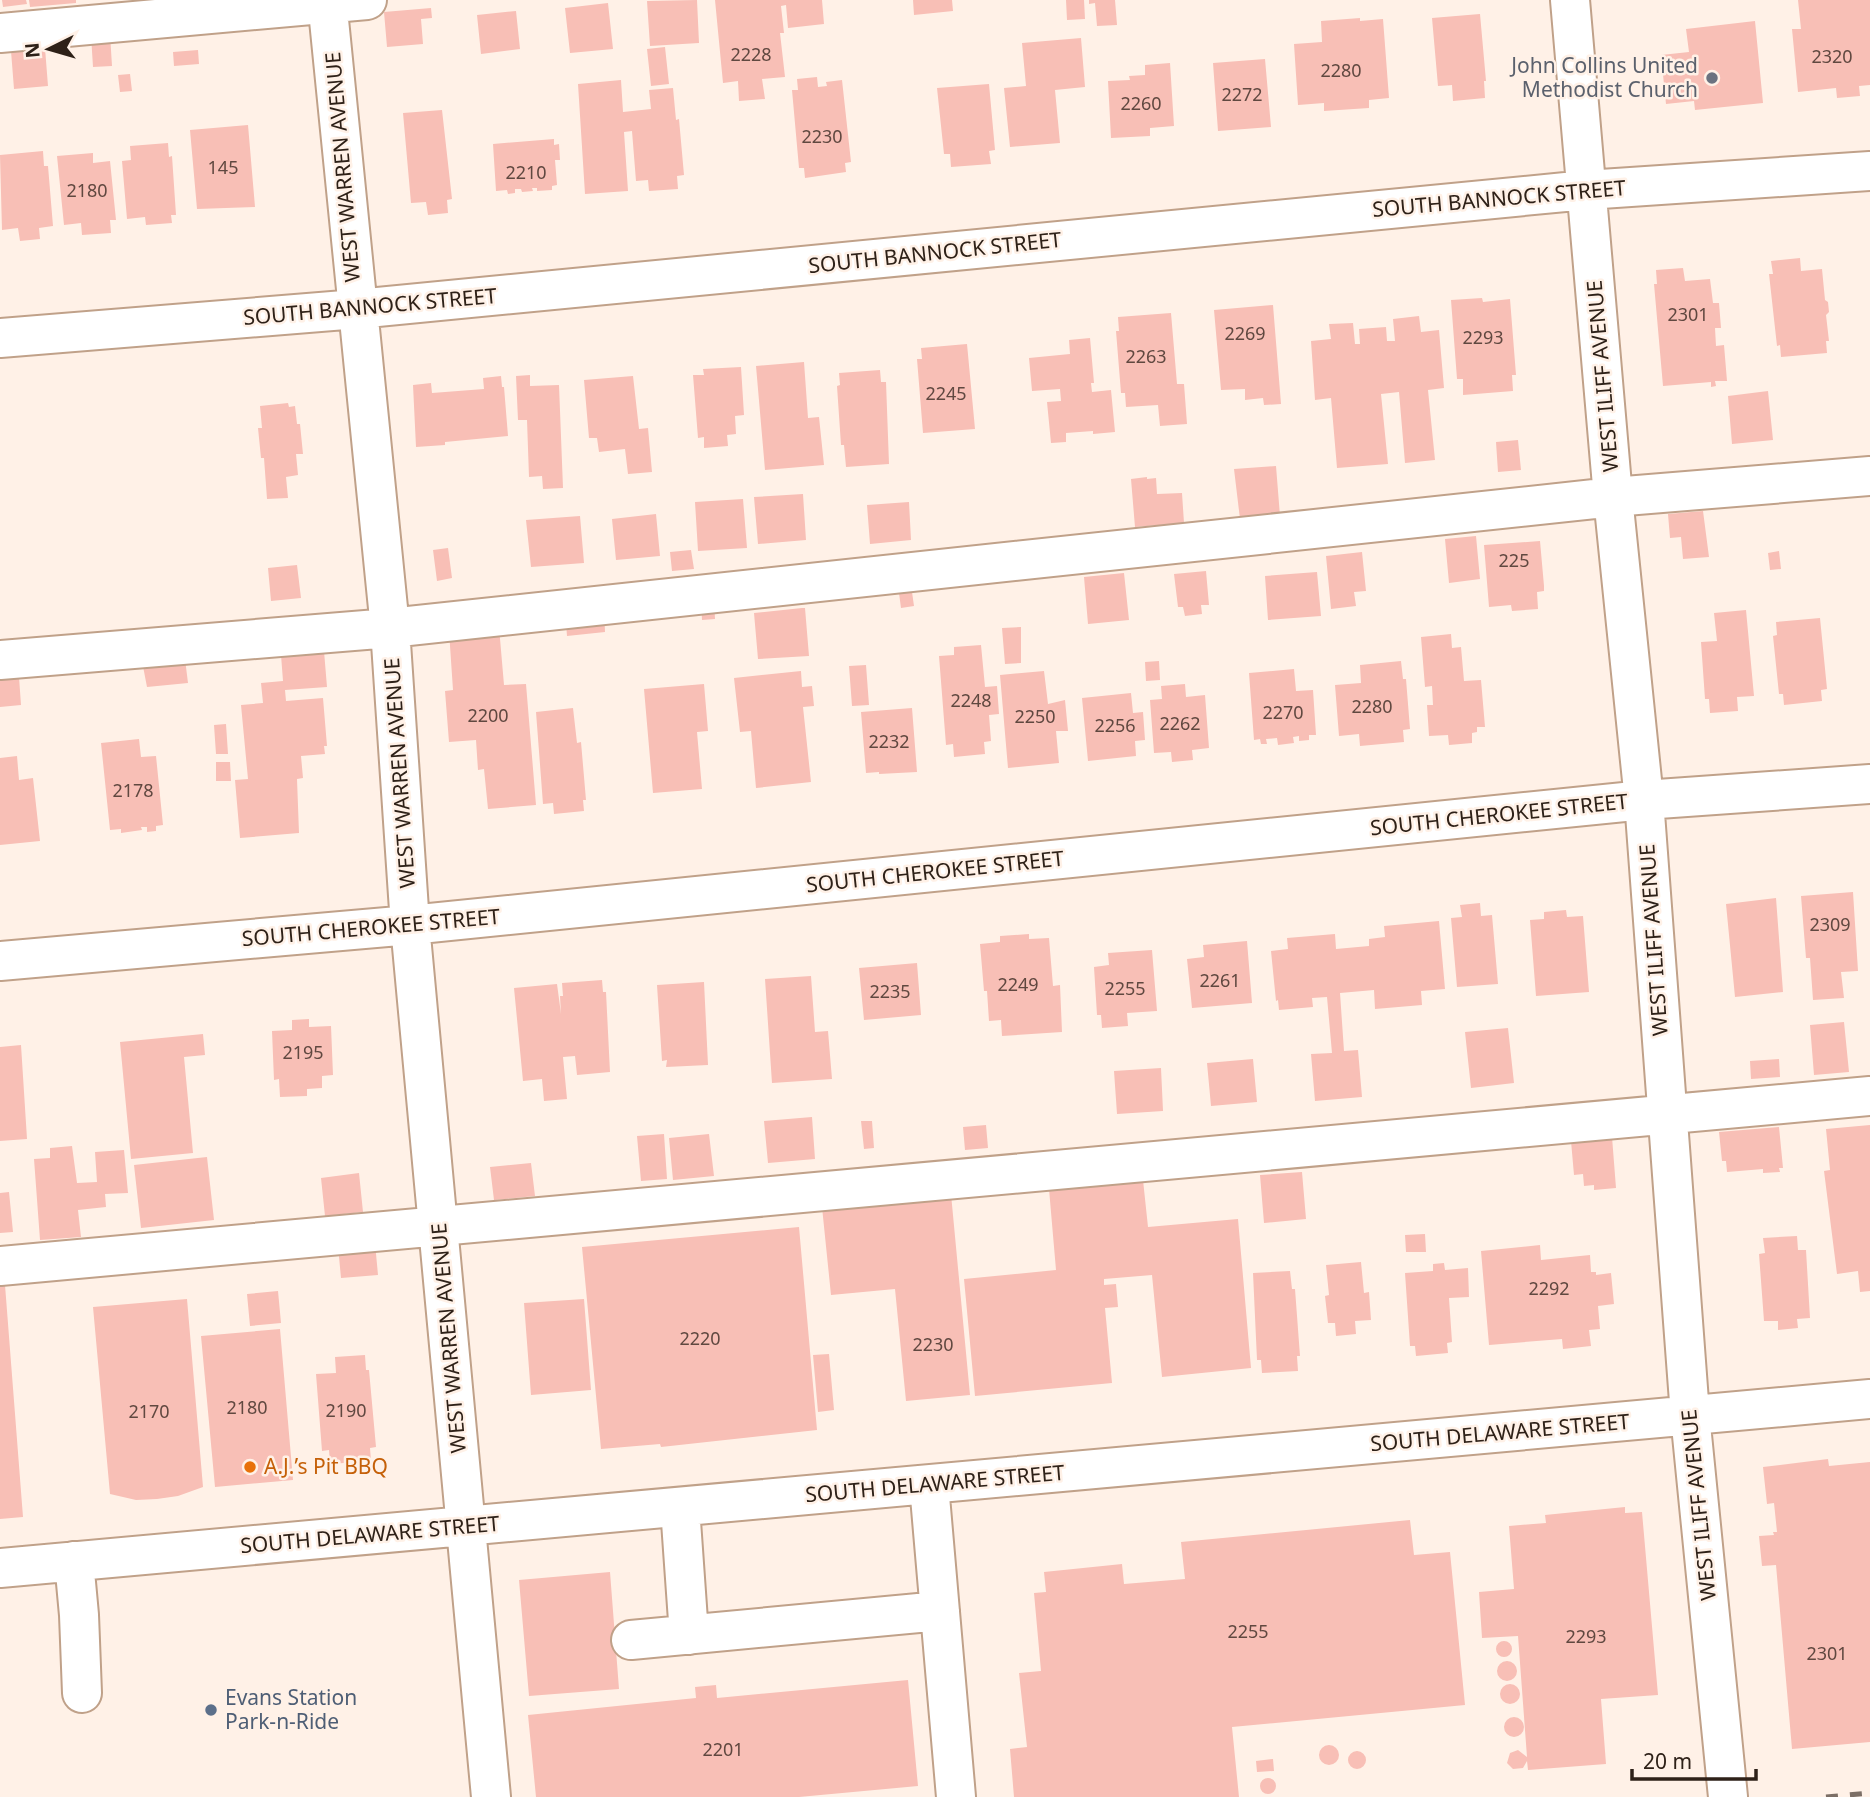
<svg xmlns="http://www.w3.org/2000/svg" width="1870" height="1797" font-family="'Noto Sans',sans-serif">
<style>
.building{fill:#f8bfb6}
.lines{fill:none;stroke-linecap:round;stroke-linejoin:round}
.minor-casing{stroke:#c0a189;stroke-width:42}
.minor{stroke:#fff;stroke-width:38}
.rail{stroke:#7c6f66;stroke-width:5;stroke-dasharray:12 12;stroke-linecap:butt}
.worship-dot{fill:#6b7280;stroke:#fff1e7;stroke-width:2.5}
.food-dot{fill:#e8710a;stroke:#fff1e7;stroke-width:2.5}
.service-dot{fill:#5c6f8a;stroke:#fff1e7;stroke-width:2.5}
.labels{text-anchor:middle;stroke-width:5;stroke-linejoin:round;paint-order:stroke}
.number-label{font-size:18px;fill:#604840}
.worship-label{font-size:21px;fill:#5b616d;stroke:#fff1e7;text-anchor:end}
.street-label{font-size:21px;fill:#2e2118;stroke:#fff1e7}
.food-label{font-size:21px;fill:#c56008;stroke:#fff1e7;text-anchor:start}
.service-label{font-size:21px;fill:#4e5e75;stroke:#fff1e7;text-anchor:start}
</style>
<rect width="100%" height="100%" fill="#fff1e7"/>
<path class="building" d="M2,0H26L27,4L3,7Z
M29,0H76V3L30,7Z
M697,0L699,43L650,46L647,1Z
M715,0H822L824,24L788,28L786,5L781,6L784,33H780L785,77L762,79L765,99L739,101L738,81L723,83Z
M913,0H952L953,11L914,15Z
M1066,0H1084L1085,19L1067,20Z
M1089,0H1115L1117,25L1097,26L1095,3L1089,4Z
M1798,0H1870V85L1859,86L1860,96L1837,98L1836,88L1798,92L1792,29H1801Z
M608,3L613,49L570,53L565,8Z
M431,8L432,18L421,19L423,44L387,47L384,12Z
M516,11L520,49L481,54L477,15Z
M1480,14L1486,81H1484L1485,98L1453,101L1452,85L1438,86L1432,18Z
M1360,18V21L1383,19L1389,98L1369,100V108L1324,111V103L1298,105L1294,44L1322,42L1321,21Z
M1755,21L1763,103L1695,110L1694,101L1666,104L1661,55L1689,52L1686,29Z
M110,34L112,66L93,67L91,35Z
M1081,38L1085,87L1055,90L1060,143L1010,147L1004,88L1026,86L1022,43Z
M665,47L669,84L651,86L647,49Z
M45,48L48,86L14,89L11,51Z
M198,50L199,64L174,66L173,52Z
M1265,59L1271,127L1218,131L1213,63Z
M1170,63L1174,126L1150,128V136L1111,138L1108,81L1130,80L1129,76L1145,75V65Z
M130,74L132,91L120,92L118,75Z
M817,77L818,87L827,86L826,82L842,80L851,162L845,163L846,172L805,178L804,168H799L792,90H798L797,79Z
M621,80L623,112L651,109L649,90L673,88L676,120L679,119L684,175L677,176L678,189L649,191L648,180L636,181L632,131L624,132L628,191L585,194L578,84Z
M989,84L995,150L989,151L991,164L951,167L950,154H944L937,88Z
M442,110L452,199L447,200L448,213L428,215L426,202L411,203L403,113Z
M248,125L255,207L197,209L190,130Z
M554,139V145L559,144L560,160H555L557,185L552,186V190L537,191V188H532L533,191L522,192L521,189H515V193L508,194L507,190L496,191L493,144Z
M168,143L169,157L172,156L176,215H171L172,223L146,225L145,217L127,219L122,161L131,160L130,146Z
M43,151L44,166H48L53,226L39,228L40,239L20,241L18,228L2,230L0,155Z
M93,153V163L110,161L116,220H110L111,233L82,235L81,223L64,225L57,156Z
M1800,258L1801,271L1822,269L1825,300L1828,302L1829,312L1826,315L1829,341H1826L1827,353L1781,357L1780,345L1777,346L1769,274H1773L1771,261Z
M1683,268L1685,281L1710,279L1713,303H1719L1721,328H1715L1716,346L1724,345L1727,381H1715L1716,386L1711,387V382L1663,386L1654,284H1657L1656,270Z
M1482,298L1483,302L1510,299L1516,375H1512L1513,391L1463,395V379H1457L1451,300Z
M1273,305L1281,404L1264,405L1263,398L1245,400V389L1221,390L1214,310Z
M1171,313L1177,384H1184L1187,424L1160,426L1158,405L1126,407L1125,393H1121L1116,331H1119L1118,317Z
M1419,316L1421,332L1439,330L1444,388L1428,390L1435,460L1405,463L1399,392L1381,394L1388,464L1337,468L1331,398L1315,400L1311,341L1331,339L1329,324L1353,323L1355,344H1360L1359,329L1386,327L1387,341H1395L1393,319Z
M1090,338L1094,383H1091L1092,392L1111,390L1115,432L1093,434V431L1066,433V442L1051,443L1047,402L1061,401L1060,389L1032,391L1029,358L1070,354L1069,340Z
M967,344L975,429L923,433L917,359H922L921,348Z
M804,362L808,418L819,417L824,465L765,470L756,366Z
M741,367L744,415L735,416L736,434L727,435L728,446L704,448V437L698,438L693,375H704L703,369Z
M880,370L881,382H886L889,464L846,467L844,445H841L837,386L840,385L839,373Z
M530,375V386L559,385L563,488L543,489L542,476L529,477L527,420H518L516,376Z
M501,376L502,387H504L508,436L445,442V445L416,447L413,385L431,383L432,393L484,389L483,378Z
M633,376L639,429L648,428L652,472L628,474L625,449L599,452L597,438H589L584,380Z
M1768,391L1773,440L1732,444L1728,396Z
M288,403L289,407L295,406L297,424H300L303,454H296L298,475L286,477L288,498L267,499L264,458H261L258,428H262L260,406Z
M1518,440L1521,470L1498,472L1496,442Z
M1276,466L1280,516L1240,519L1234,469Z
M1147,477V479L1156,478L1157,494L1182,493L1184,523L1135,527L1131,479Z
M803,494L806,540L758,544L754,497Z
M743,499L747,548L698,551L695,502Z
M909,502L911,540L870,544L867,505Z
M1703,511L1709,557L1683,559L1681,537L1670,538L1668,514Z
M656,514L660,556L616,560L612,519Z
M580,516L584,563L531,567L526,520Z
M1476,536L1480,579L1449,583L1445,539Z
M1540,541L1544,586V591L1537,592L1538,609L1512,611L1511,605L1489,607L1484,545Z
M448,548L452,578L437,581L433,550Z
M691,550L694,569L672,571L670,552Z
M1779,551L1781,569L1770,570L1768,553Z
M1362,552L1366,591L1354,592L1356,606L1331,609L1326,556Z
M297,565L301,598L271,601L268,568Z
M1206,571L1209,605H1201L1202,614L1185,616L1183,607H1178L1174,574Z
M1317,572L1321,616L1268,620L1265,576Z
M1124,573L1129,620L1088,624L1084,577Z
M912,592L914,606L901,608L899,593Z
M714,600L715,619L702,620L701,601Z
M604,607L605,632L567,636L565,610Z
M802,608H805L809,656L758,659L754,613Z
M1746,610L1754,696L1737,697L1738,711L1710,713L1709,699H1705L1701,642L1717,641L1714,613Z
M1820,618L1827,689L1821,690L1822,701L1784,705L1783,694H1779L1773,636L1777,635L1776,622Z
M499,627L504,685L526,684L536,805L488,809L484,769L478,770L476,740L449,742L445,691L453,690L449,631Z
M1021,627V663L1005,664L1002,628Z
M1451,634L1452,648L1461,647L1464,681L1481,680L1485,727H1477V732L1472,733V743L1449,745L1448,735L1429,736L1427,705H1433L1432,686L1425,687L1421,637Z
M323,639L327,687L285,690L286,701L323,698L327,746H324L325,754L301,756L303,778L297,779L299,833L240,838L235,780L248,779L241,705L263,703L261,683L283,681L280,642Z
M981,645L985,687L997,686L999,714L989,715L991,741L984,742L985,754L954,757L953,744L946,745L939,656L954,655V647Z
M184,651L188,683L147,687L141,656Z
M1159,661L1160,680L1146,681L1145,662Z
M1401,661L1403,679H1406L1410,729L1403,730L1404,742L1360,746L1359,734L1339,736L1335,685L1361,683L1360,665Z
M18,663L21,705L0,707V665Z
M866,665L869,705L852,706L849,666Z
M1294,669L1296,691L1313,690L1316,735H1309V740L1299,741V736L1293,737L1294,743L1278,745L1277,738L1266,739L1267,744H1261L1260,739L1254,740L1249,673Z
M801,671L802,687L812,686L814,706L803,707L811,782L756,788L751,731L740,732L734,678Z
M1044,671L1048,704L1065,700L1068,731H1056L1059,763L1008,768L1000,675Z
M704,684L708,731L697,732L702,789L653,793L644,689Z
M1185,684L1186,697L1205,695L1209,748L1192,750L1193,760L1172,762L1171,752L1154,753L1150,700L1162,699L1161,686Z
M1131,693L1133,713L1143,712L1145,740L1135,741L1136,756L1088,761L1082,698Z
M573,708L577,743L581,742L586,800H583L584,811L554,814L553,803L543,804L536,712Z
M912,708L917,772L879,774V772L866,773L861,712Z
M226,724L228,754H216L214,725Z
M139,739L141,757L156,756L163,825L156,826V831L147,832V827H141L142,830L121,833V829L110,830L101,743Z
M17,756L19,780L33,778L40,841L0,845V758Z
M216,762H230L231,781H216Z
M1853,892L1858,971L1841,972L1844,998L1813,1000L1810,958H1806L1801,896Z
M1776,898L1783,992L1735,997L1726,904Z
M1480,903L1481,916L1492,915L1498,984L1457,987L1451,918L1462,917L1460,905Z
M1566,910L1567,917L1583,916L1589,992L1536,996L1530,920L1544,919V912Z
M1439,921L1445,989L1421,991L1422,1005L1375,1009L1374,990L1340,993L1344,1051L1358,1050L1362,1097L1315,1101L1311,1054L1332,1053L1327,997L1312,998L1313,1007L1279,1010L1278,1000L1276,1001L1271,951L1288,949L1287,938L1335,934L1336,949L1369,946V939L1385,937L1384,926Z
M1029,934V939L1049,938L1053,986L1060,985L1062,1032L1002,1036L1001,1020L989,1021L987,991H984L980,944L1000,942V936Z
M1247,941L1252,1003L1192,1008L1187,959L1204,957L1203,945Z
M1152,950L1157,1011L1127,1013L1128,1026L1102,1028L1101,1015H1097L1094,967L1109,965L1108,953Z
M917,963L921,1015L864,1020L859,968Z
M811,976L815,1032L828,1031L832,1079L772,1083L765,979Z
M602,980L603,992H606L610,1072L577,1075L575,1056L563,1057L567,1099L544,1101L542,1079L523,1081L514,988L557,984L561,1014L560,996H563L562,983Z
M704,982L708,1065L666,1067L667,1060L662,1061L657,985Z
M309,1019V1027L331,1026L333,1075L322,1076V1088L307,1089V1096L280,1097L279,1079L274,1080L272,1031L292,1030V1020Z
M1844,1022L1849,1072L1814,1075L1810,1025Z
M1508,1028L1514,1083L1471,1088L1465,1032Z
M203,1034L205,1055L184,1057L193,1153L131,1159L120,1042Z
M21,1045L27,1139L0,1141V1047Z
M1253,1059L1257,1102L1211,1106L1207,1063Z
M1779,1059L1780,1077L1751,1079L1750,1061Z
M1161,1068L1163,1111L1117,1114L1114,1071Z
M812,1117L815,1159L768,1163L764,1121Z
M861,1121H872L874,1148L864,1149Z
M986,1125L988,1148L965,1150L963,1127Z
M1870,1125V1291L1860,1292L1858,1271L1837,1274L1824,1171L1830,1170L1826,1129Z
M1779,1127L1783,1168H1779L1780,1172L1763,1173V1169L1727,1172L1726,1161H1722L1719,1132Z
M664,1134L667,1179L641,1181L637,1136Z
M709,1134L714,1176L673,1180L669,1138Z
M1612,1137L1616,1188L1594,1190V1185L1584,1186L1583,1174L1574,1175L1571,1141Z
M72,1146L77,1183L97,1182L95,1152L124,1150L128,1193L105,1194L106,1207L78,1210L81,1237L40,1240L34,1159L50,1158V1148Z
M207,1157L214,1220L141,1228L134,1165Z
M531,1163L535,1196L494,1200L490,1167Z
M1302,1172L1306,1219L1264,1223L1260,1175Z
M359,1173L363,1212L325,1216L321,1178Z
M1143,1180L1148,1227L1238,1219L1251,1368L1162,1377L1152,1275L1104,1279V1285L1116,1284L1118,1307L1105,1308L1112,1383L975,1396L964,1279L1056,1270L1049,1189Z
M9,1192L13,1232L0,1233V1193Z
M951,1194L970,1395L906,1401L895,1289L831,1295L822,1207Z
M799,1227L817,1430L661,1447L660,1444L601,1449L582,1247Z
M1425,1234L1426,1252H1406L1405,1235Z
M1797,1236L1798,1250H1806L1810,1318L1797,1319L1798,1328L1778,1330V1321H1764L1759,1254L1765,1253L1763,1238Z
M375,1243L378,1275L341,1278L338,1246Z
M1540,1245L1541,1260L1590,1255L1591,1272H1596V1275L1611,1273L1614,1304L1598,1306L1600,1329L1589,1330L1591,1346L1563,1349L1562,1339L1489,1345L1481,1251Z
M1361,1262L1364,1293L1369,1292L1371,1320L1355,1321L1356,1334L1336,1336L1335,1323H1328L1325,1296L1329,1295L1326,1265Z
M1444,1263L1445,1270L1468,1268L1469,1297L1449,1298L1452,1342L1447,1343L1448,1353L1416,1356L1415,1346H1410L1405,1273L1433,1271V1264Z
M1290,1271L1292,1289H1295L1300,1356H1297L1298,1371L1262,1373L1261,1360H1257L1253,1273Z
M0,1285H5L23,1517L0,1519Z
M278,1291L281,1323L250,1326L247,1294Z
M187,1299L203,1487L178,1496L157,1499L136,1500L110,1494L93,1307Z
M584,1299L591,1390L531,1395L524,1303Z
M280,1329L293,1480L215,1487L201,1336Z
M829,1354L834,1410L818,1412L813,1355Z
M365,1355L366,1370H369L376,1447L370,1448L371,1461L330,1464L329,1450L322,1451L316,1374L336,1373L335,1357Z
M1828,1459L1829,1466L1870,1462V1742L1792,1749L1776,1565L1762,1566L1759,1536L1774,1535L1773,1532H1777L1774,1503L1767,1504L1763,1467Z
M1625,1507V1513L1642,1512L1658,1695L1601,1699L1606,1764L1528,1770L1527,1761L1523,1768L1513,1769L1507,1763L1510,1753L1518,1750L1527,1757L1518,1636L1482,1638L1479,1592L1514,1589L1509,1526L1546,1523L1545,1515Z
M1410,1520L1414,1555L1450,1552L1465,1705L1232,1727L1239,1797H1014L1010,1749L1027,1747L1019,1673L1041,1671L1034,1593L1046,1592L1044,1572L1122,1564L1124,1584L1185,1579L1181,1542Z
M610,1572L619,1689L529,1696L519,1580Z
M1496 1649a8 8 0 1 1 16 0a8 8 0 1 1-16 0Z
M1497 1671a10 10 0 1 1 20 0a10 10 0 1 1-20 0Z
M908,1680L918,1786L799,1797H536L528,1715L696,1698L695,1687L716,1685L717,1698Z
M1500 1694a10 10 0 1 1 20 0a10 10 0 1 1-20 0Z
M1504 1727a10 10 0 1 1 20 0a10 10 0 1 1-20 0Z
M1319 1755a10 10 0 1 1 20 0a10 10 0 1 1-20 0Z
M1348 1760a9 9 0 1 1 18 0a9 9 0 1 1-18 0Z
M1273,1759L1274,1771L1257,1772L1256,1761Z
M1260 1786a8 8 0 1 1 16 0a8 8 0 1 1-16 0Z"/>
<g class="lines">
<g class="minor-casing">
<path id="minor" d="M327,0L390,628L410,925L491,1797
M1570,0L1613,497L1644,800L1690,1415L1728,1797
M0,33L367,0
M0,338L357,309L1586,190L1870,171
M0,660L390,628L1613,497L1870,476
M0,961L410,925L1644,800L1870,784
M0,1266L1870,1096
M929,1485L956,1797
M680,1507L689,1635
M74,1561L79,1615L82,1693
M0,1568L1870,1399
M631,1640L940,1611"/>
</g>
<use href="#minor" class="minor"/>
<path class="rail" d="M1826,1797L1870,1793"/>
</g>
<circle class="worship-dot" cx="1712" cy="78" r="7"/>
<circle class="food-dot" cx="250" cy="1467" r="7"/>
<circle class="service-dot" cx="211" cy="1710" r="7"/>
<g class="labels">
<g class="number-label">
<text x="751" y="61">2228</text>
<text x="1832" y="63">2320</text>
<text x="1341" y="77">2280</text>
<text x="1242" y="101">2272</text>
<text x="1141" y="110">2260</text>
<text x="822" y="143">2230</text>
<text x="223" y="174">145</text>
<text x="526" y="179">2210</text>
<text x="87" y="197">2180</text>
<text x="1688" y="321">2301</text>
<text x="1245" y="340">2269</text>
<text x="1483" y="344">2293</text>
<text x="1146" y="363">2263</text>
<text x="946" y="400">2245</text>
<text x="1514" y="567">225</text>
<text x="971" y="707">2248</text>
<text x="1372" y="713">2280</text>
<text x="1283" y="719">2270</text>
<text x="488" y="722">2200</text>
<text x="1035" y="723">2250</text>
<text x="1180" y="730">2262</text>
<text x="1115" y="732">2256</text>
<text x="889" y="748">2232</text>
<text x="133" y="797">2178</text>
<text x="1830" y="931">2309</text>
<text x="1220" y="987">2261</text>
<text x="1018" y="991">2249</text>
<text x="1125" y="995">2255</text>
<text x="890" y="998">2235</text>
<text x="303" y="1059">2195</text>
<text x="1549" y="1295">2292</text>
<text x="700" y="1345">2220</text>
<text x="933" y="1351">2230</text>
<text x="247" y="1414">2180</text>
<text x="346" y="1417">2190</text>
<text x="149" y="1418">2170</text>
<text x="1248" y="1638">2255</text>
<text x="1586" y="1643">2293</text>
<text x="1827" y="1660">2301</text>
<text x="723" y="1756">2201</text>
</g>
<g class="worship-label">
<text x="1698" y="73">John Collins United<tspan x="1698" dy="24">Methodist Church</tspan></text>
</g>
<g class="street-label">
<text transform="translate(343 167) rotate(-95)" y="7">WEST WARREN AVENUE</text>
<text transform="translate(1499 199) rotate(-5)" y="7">SOUTH BANNOCK STREET</text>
<text transform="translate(935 253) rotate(-6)" y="7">SOUTH BANNOCK STREET</text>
<text transform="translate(370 307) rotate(-5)" y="7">SOUTH BANNOCK STREET</text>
<text transform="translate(1603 376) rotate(-95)" y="7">WEST ILIFF AVENUE</text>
<text transform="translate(400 773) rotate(-94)" y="7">WEST WARREN AVENUE</text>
<text transform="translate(1499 815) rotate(-6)" y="7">SOUTH CHEROKEE STREET</text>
<text transform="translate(935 872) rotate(-6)" y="7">SOUTH CHEROKEE STREET</text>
<text transform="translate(371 928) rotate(-5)" y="7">SOUTH CHEROKEE STREET</text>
<text transform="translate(1654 940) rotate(-94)" y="7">WEST ILIFF AVENUE</text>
<text transform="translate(449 1338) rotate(-95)" y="7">WEST WARREN AVENUE</text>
<text transform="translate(1500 1433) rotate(-5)" y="7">SOUTH DELAWARE STREET</text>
<text transform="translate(935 1484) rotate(-5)" y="7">SOUTH DELAWARE STREET</text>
<text transform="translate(1699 1505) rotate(-96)" y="7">WEST ILIFF AVENUE</text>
<text transform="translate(370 1535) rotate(-5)" y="7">SOUTH DELAWARE STREET</text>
</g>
<g class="food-label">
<text x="264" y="1474">A.J.’s Pit BBQ</text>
</g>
<g class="service-label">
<text x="225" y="1705">Evans Station<tspan x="225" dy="24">Park-n-Ride</tspan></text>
</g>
</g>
<g transform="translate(49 49) rotate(265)" stroke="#fff1e7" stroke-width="5" paint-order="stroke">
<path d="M0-5L12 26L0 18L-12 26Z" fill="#2e2118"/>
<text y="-10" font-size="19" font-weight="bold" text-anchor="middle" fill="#2e2118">N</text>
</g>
<path d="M1632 1769v10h124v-10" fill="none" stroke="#2e2118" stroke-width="3.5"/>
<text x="1643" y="1769" font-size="21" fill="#2e2118" stroke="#fff1e7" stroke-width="5" paint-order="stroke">20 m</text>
</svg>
